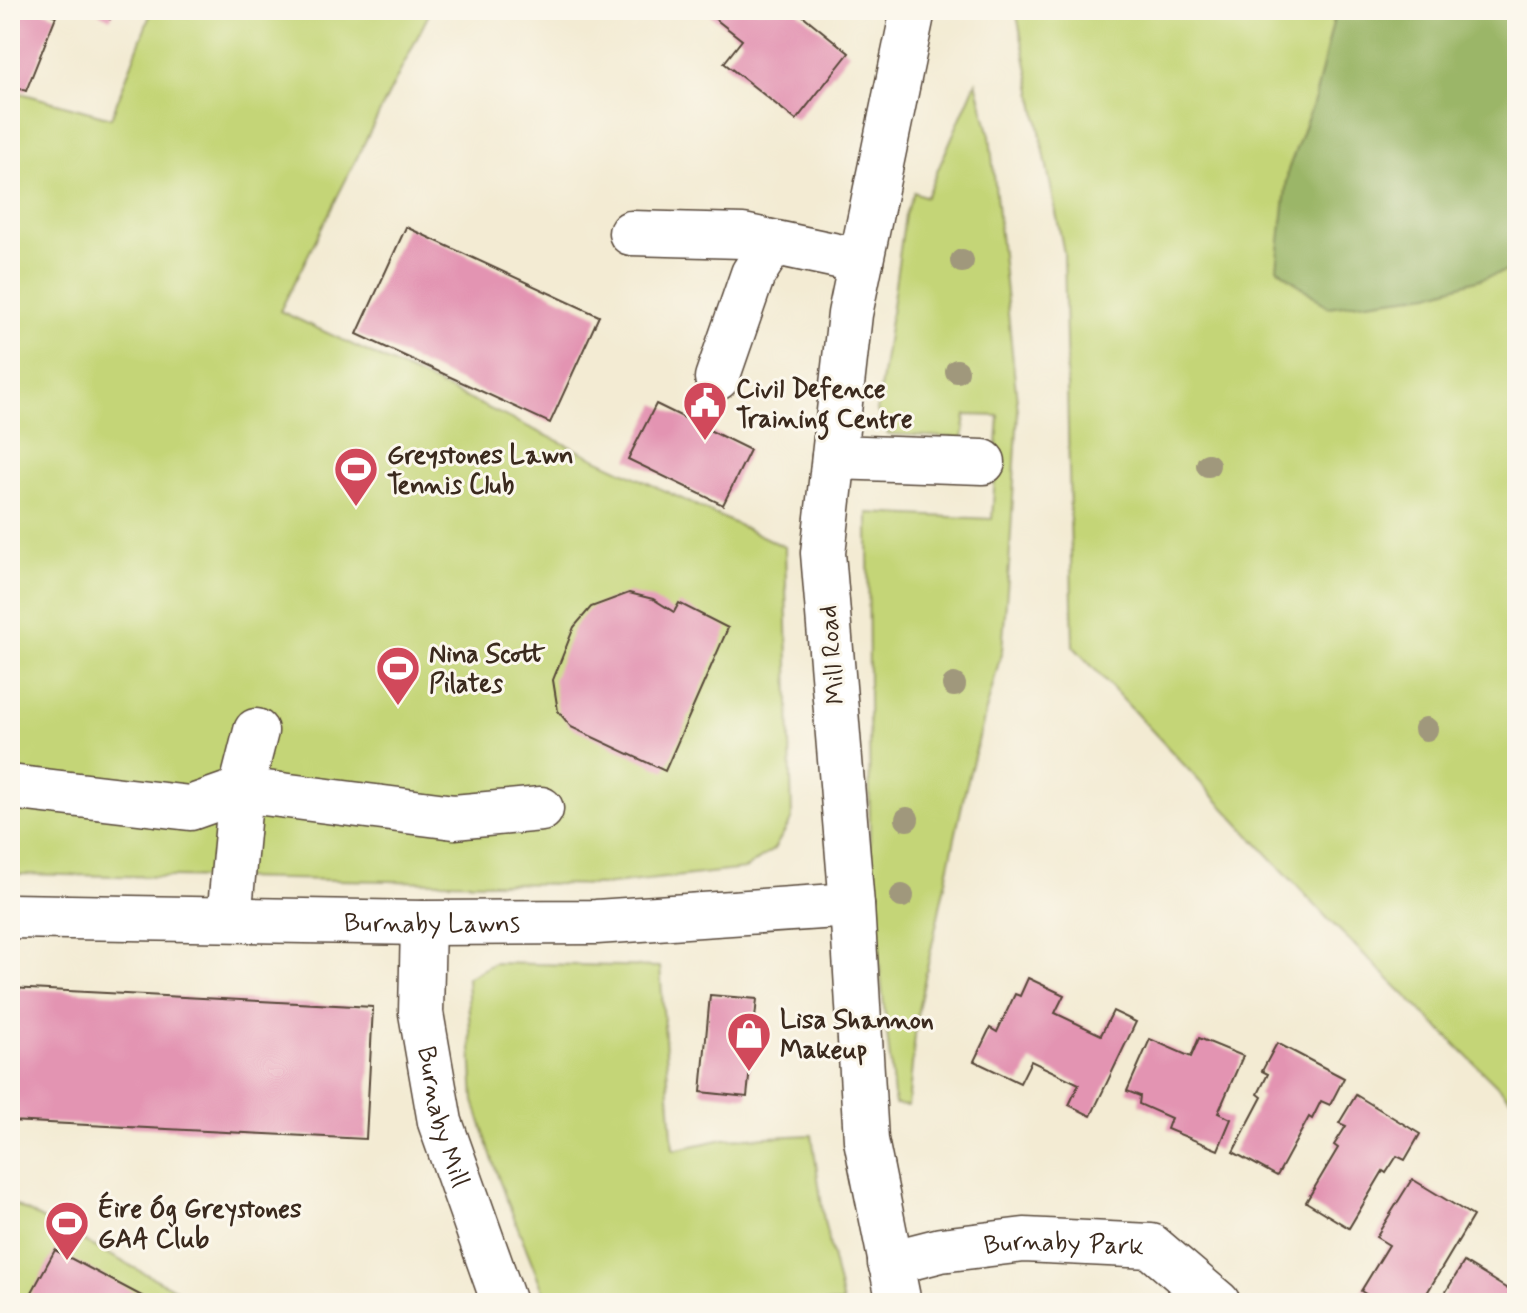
<svg xmlns="http://www.w3.org/2000/svg" width="1527" height="1313" font-family="Mynerve,sans-serif">
<style>
.green{fill:#c4d577;stroke:#80804a;stroke-width:2}
.forest{fill:#9bb668;stroke:#6b7043;stroke-width:2}
.building{fill:#e394b2}
.lines{fill:none;stroke-linecap:round;stroke-linejoin:round}
.minor-casing{stroke:#574739;stroke-width:47}
.major-casing{stroke:#574739;stroke-width:47}
.minor{stroke:#fff;stroke-width:44}
.major{stroke:#fff;stroke-width:44}
.tree{fill:#a0987c}
.labels{text-anchor:middle;stroke-width:6;stroke-linejoin:round;paint-order:stroke}
.poi-label{font-size:26px;font-weight:bold;fill:#3b2a1e;stroke:#fbf7ec;text-anchor:start}
.street-label{font-size:26px;fill:#3b2a1e;stroke:#fbf7ec}
</style>
<rect width="100%" height="100%" fill="#fbf7ec"/>
<filter id="ink" filterUnits="userSpaceOnUse"><feTurbulence type="fractalNoise" baseFrequency=".0125" numOctaves="2"/><feDisplacementMap in="SourceGraphic" scale="16" xChannelSelector="R" yChannelSelector="G"/><feConvolveMatrix kernelMatrix="1 2 1 2 8 2 1 2 1" color-interpolation-filters="sRGB"/></filter>
<filter id="wash" filterUnits="userSpaceOnUse"><feTurbulence type="fractalNoise" baseFrequency=".006" numOctaves="4" result="noise"/><feDisplacementMap in="SourceGraphic" scale="32" xChannelSelector="R" yChannelSelector="G"/><feGaussianBlur stdDeviation="1.8" result="paint"/><feColorMatrix in="noise" values="0 0 0 0 0 0 0 0 0 0 0 0 0 0 0 0 0 1.4 0 .05"/><feComposite in="paint" operator="in"/></filter>
<g filter="url(#wash)">
<rect width="100%" height="100%" fill="#f3ebd3"/>
<path class="green" d="M152,10H431L280,311L785,547L792,819L774,849L745,869L603,885L10,874V90L111,118Z
M1016,10H1517V1105L1329,920L1073,646L1064,253Z
M976,82L990,136L1018,411L1009,566L1002,650L965,791L917,1015L908,1106L895,1105L870,880L868,513L992,519L999,416L966,415L963,438L888,434L877,411L905,215L914,192L926,197Z
M494,963L660,967L673,1150L724,1139L812,1135L824,1221L843,1303H548L499,1180L474,1101L467,978Z
M10,1202L201,1303H10Z"/>
<path class="forest" d="M1336,10H1517V268L1430,294L1328,307L1277,268L1288,170L1315,98Z"/>
<g id="blocks">
<path class="building" d="M10,10H41L56,16L26,91L10,85Z
M93,10H115L110,19Z
M704,10H796L849,53L796,120L724,63L742,40Z
M406,227L599,316L550,423L357,334Z
M656,404L750,450L723,505L628,459Z
M629,593L653,599L674,612L679,603L728,628L665,771L571,727L558,711L553,680L574,627L591,607Z
M1028,978L1064,995L1055,1013L1101,1035L1113,1011L1136,1022L1091,1116L1069,1105L1079,1084L1031,1061L1020,1083L974,1061L990,1028L997,1032L1015,994L1020,996Z
M10,988L373,1007L366,1139L10,1121Z
M710,995L757,999L747,1097L701,1092Z
M1199,1038L1243,1056L1218,1113L1231,1119L1218,1150L1167,1129L1171,1118L1139,1104L1140,1096L1127,1091L1150,1039L1191,1057Z
M1277,1043L1344,1078L1330,1105L1321,1101L1312,1119L1309,1117L1277,1176L1233,1152L1262,1097L1258,1094L1268,1074L1262,1071Z
M1356,1095L1420,1134L1405,1160L1397,1156L1386,1173L1383,1171L1349,1228L1306,1202L1338,1148L1334,1145L1346,1126L1339,1123Z
M1412,1179L1473,1216L1421,1303H1380L1361,1291L1389,1245L1376,1237Z
M55,1250L155,1303H26Z
M1464,1262L1517,1295V1303H1439Z"/>
</g>
</g>
<g filter="url(#ink)">
<use href="#blocks" fill-opacity="0" stroke="#574739" stroke-width="2"/>
<g class="lines">
<g class="minor-casing">
<g id="minor">
<path d="M631,233L743,236L861,261"/>
<path d="M717,378L753,274L773,243"/>
<path d="M834,457L983,462"/>
<path d="M10,787L190,808L241,790L454,817L541,809"/>
<path id="s1" d="M10,916L423,923L596,922L852,905"/>
<path d="M229,919L241,790L256,731"/>
<path id="s2" d="M423,923L421,1013L440,1122L504,1303"/>
<path id="s3" d="M890,1263L941,1250L1024,1240L1151,1246L1218,1303"/>
</g>
</g>
<g class="major-casing">
<path id="major" d="M899,1303L866,1140L852,905L823,553L850,314L913,10"/>
</g>
<use href="#minor" class="minor"/>
<use href="#major" class="major"/>
</g>
<g class="tree">
<circle cx="962" cy="261" r="12"/>
<circle cx="957" cy="371" r="12"/>
<circle cx="1208" cy="465" r="12"/>
<circle cx="954" cy="685" r="12"/>
<circle cx="1426" cy="729" r="12"/>
<circle cx="907" cy="819" r="12"/>
<circle cx="902" cy="896" r="12"/>
</g>
</g>
<defs>
<g id="civic-pin" transform="scale(2.3)"><path d="M0 17L-7.5 6A9.5 9.5 0 1 1 7.5 6Z" fill="#d1495b" stroke="#fbf7ec"/><path d="M-.6-6.5H3V-4.5H.6V-3L4-1V1h2V6H-6V1h2V-1L-.6-3ZM-1.2 2.5V6h2.4V2.5Z" fill="#fff"/></g>
<g id="stadium-pin" transform="scale(2.3)"><path d="M0 17L-7.5 6A9.5 9.5 0 1 1 7.5 6Z" fill="#d1495b" stroke="#fbf7ec"/><path d="M0-5a6.5 5 0 1 0 0 10a6.5 5 0 1 0 0-10ZM-3.5-1.8h7v3.6h-7Z" fill="#fff"/></g>
<g id="shop-pin" transform="scale(2.3)"><path d="M0 17L-7.5 6A9.5 9.5 0 1 1 7.5 6Z" fill="#d1495b" stroke="#fbf7ec"/><path d="M-5-2.5h2.3a2.7 3.5 0 0 1 5.4 0H5L5.5 6h-11ZM-1.5-2.5h3a1.5 2.3 0 0 0-3 0Z" fill="#fff"/></g>
</defs>
<g fill-rule="evenodd">
<use href="#civic-pin" x="705" y="403"/>
<use href="#stadium-pin" x="356" y="469"/>
<use href="#stadium-pin" x="398" y="668"/>
<use href="#shop-pin" x="749" y="1034"/>
<use href="#stadium-pin" x="67" y="1223"/>
</g>
<g class="labels">
<g class="poi-label">
<text x="736" y="397">Civil Defence<tspan x="736" dy="30">Training Centre</tspan></text>
<text x="387" y="463">Greystones Lawn<tspan x="387" dy="30">Tennis Club</tspan></text>
<text x="429" y="662">Nina Scott<tspan x="429" dy="30">Pilates</tspan></text>
<text x="780" y="1028">Lisa Shannon<tspan x="780" dy="30">Makeup</tspan></text>
<text x="98" y="1217">Éire Óg Greystones<tspan x="98" dy="30">GAA Club</tspan></text>
</g>
<g class="street-label">
<text transform="translate(831 655) rotate(-95)" y="9">Mill Road</text>
<text dy="9" stroke="none"><textPath href="#s1" startOffset="422">Burnaby Lawns</textPath></text>
<text dy="9" stroke="none"><textPath href="#s2" startOffset="196">Burnaby Mill</textPath></text>
<text dy="9" stroke="none"><textPath href="#s3" startOffset="176">Burnaby Park</textPath></text>
</g>
</g>
<rect width="1527" height="1313" fill="none" stroke="#fbf7ec" stroke-width="40"/>
</svg>
